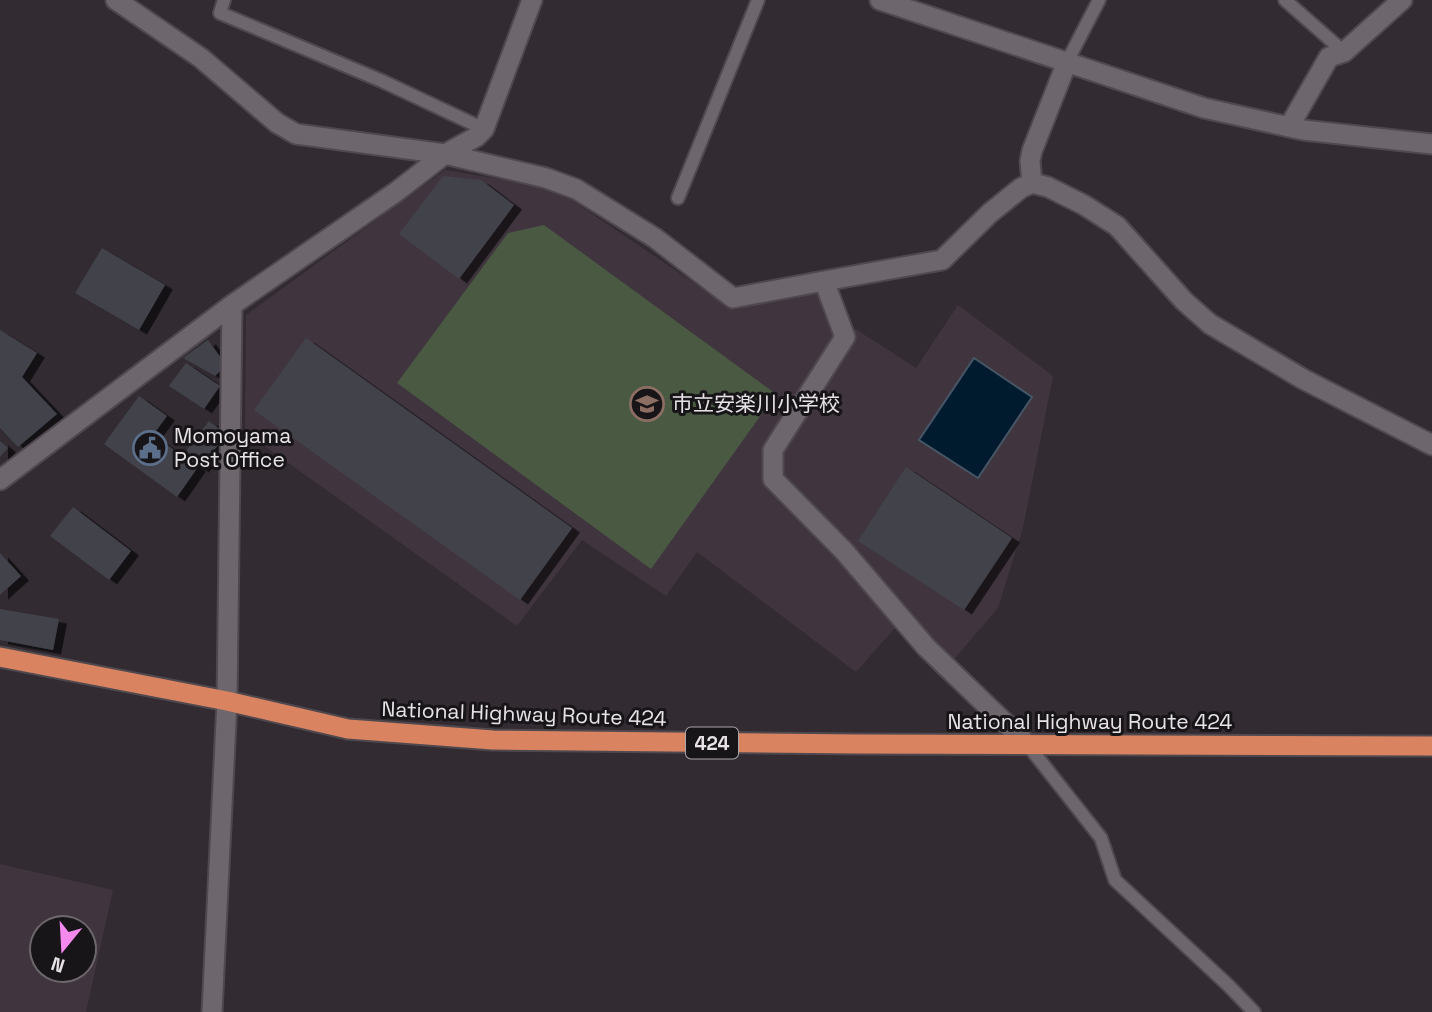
<svg xmlns="http://www.w3.org/2000/svg" width="1432" height="1012" font-family="'Space Grotesk','Noto Sans JP',sans-serif">
<style>
.built{fill:#40353f;fill-rule:evenodd}
.green{fill:#495942}
.water{fill:#001b2e;stroke:#455766;stroke-width:2}
.building{fill:#42424b;filter:url(#shadow)}
.lines{fill:none;stroke-linecap:round;stroke-linejoin:round}
.service-casing{stroke:#4f494f;stroke-width:16}
.minor-casing{stroke:#4f494f;stroke-width:23}
.trunk-casing{stroke:#4f494f;stroke-width:23}
.service{stroke:#6e666d;stroke-width:12}
.minor{stroke:#6e666d;stroke-width:19}
.trunk{stroke:#d98360;stroke-width:19}
.labels{text-anchor:middle;stroke-width:6;stroke-linejoin:round;paint-order:stroke}
.shield{fill:#181518;stroke:#a9a5a9;stroke-width:2}
.shield-label{font-size:19px;font-weight:bold;fill:#e7e3e7}
.poi-label{font-size:21px;fill:#e7e3e7;stroke:#181518;text-anchor:start}
.street-label{font-size:21px;fill:#e7e3e7;stroke:#181518}
</style>
<defs>
<filter id="shadow"><feDropShadow dx="8" dy="4.5" stdDeviation="0" flood-color="#0009"/></filter>
</defs>
<rect width="100%" height="100%" fill="#322b32"/>
<path class="built" d="M445,170L554,188L734,310L834,285L846,323L916,368L958,305L1053,376L1023,528L998,608L939,677L896,627L856,672L697,552L666,596L582,540L517,626L245,432L246,315Z
M0,864L113,890L86,1012H0ZM84,928V970H42V928Z"/>
<path class="green" d="M544,225L776,394L651,569L397,383L508,233Z"/>
<path class="water" d="M974,358L1032,397L978,478L919,440Z"/>
<path class="building" d="M443,176L481,180L514,205L459,279L399,234Z
M102,248L165,285L139,330L75,293Z
M0,330L37,353L22,377L57,414L18,447L0,428Z
M306,338L572,528L520,600L254,410Z
M208,340L226,365L215,376L183,358Z
M186,363L220,386L204,409L169,386Z
M139,396L167,416L153,435L198,467L177,497L104,444Z
M209,421L226,434L201,468L183,455Z
M0,441L8,448L0,457Z
M906,467L1012,538L964,610L858,541Z
M73,507L131,551L109,580L50,536Z
M0,553L21,576L0,595Z
M0,609L59,619L53,650L0,640Z"/>
<g class="lines">
<g class="service-casing">
<path id="service" d="M224,0L220,13L382,81L484,129
M1285,0L1344,52
M1067,62L1099,0
M678,198L758,0
M1027,744L1101,838L1115,880L1229,986L1254,1012"/>
</g>
<g class="minor-casing">
<path id="minor" d="M116,0L201,58L277,123L296,134L445,154L546,178L576,189L655,238L733,298L824,281L845,337L773,450V479L844,551L926,647L1027,744
M880,0L1204,108L1303,130L1432,144
M1289,127L1329,57L1344,52L1402,0
M1032,183L1030,161L1032,151L1067,62
M824,281L942,260L990,213L1021,188L1032,183L1048,187L1084,205L1117,226L1184,301L1210,324L1303,379L1432,445
M0,480L232,305L396,192L445,154L476,137L484,129L532,0
M212,1012L227,701L232,305"/>
</g>
<g class="trunk-casing">
<path id="trunk" d="M0,657L227,701L348,729L493,740L859,744L1432,746"/>
</g>
<use href="#service" class="service"/>
<use href="#minor" class="minor"/>
<use href="#trunk" class="trunk"/>
</g>
<defs>
<g id="school-ring" transform="scale(1.75)"><circle r="9.5" fill="#181518" stroke="#8d6e63" stroke-width="1.5"/><path d="M0-5L7-2L0 1L-7-2ZM-4 1L0 2.5L4 1V4Q0 6-4 4Z" fill="#8d6e63"/></g>
<g id="civic-ring" transform="scale(1.75)"><circle r="9.5" fill="#181518" stroke="#5c6f8a" stroke-width="1.5"/><path d="M-.6-6.5H3V-4.5H.6V-3L4-1V1h2V6H-6V1h2V-1L-.6-3ZM-1.2 2.5V6h2.4V2.5Z" fill="#5c6f8a"/></g>
</defs>
<g fill-rule="evenodd">
<use href="#school-ring" x="647" y="404"/>
<use href="#civic-ring" x="150" y="448"/>
</g>
<g class="labels">
<rect class="shield" x="686" y="727.5" width="52" height="31" rx="5"/>
<g class="shield-label">
<text x="712" y="750">424</text>
</g>
<g class="poi-label">
<text x="672" y="411">市立安楽川小学校</text>
<text x="174" y="443">Momoyama<tspan x="174" dy="24">Post Office</tspan></text>
</g>
<g class="street-label">
<text transform="translate(524 714) rotate(2)" y="7">National Highway Route 424</text>
<text x="1090" y="729">National Highway Route 424</text>
</g>
</g>
<g transform="translate(63 949) rotate(198)"><circle r="33" fill="#181518" stroke="#6b676b" stroke-width="2"/>
<path d="M0-5L12 26L0 18L-12 26Z" fill="#f589ee"/>
<text y="-10" font-size="19" font-weight="bold" text-anchor="middle" fill="#e7e3e7">N</text>
</g>
</svg>
